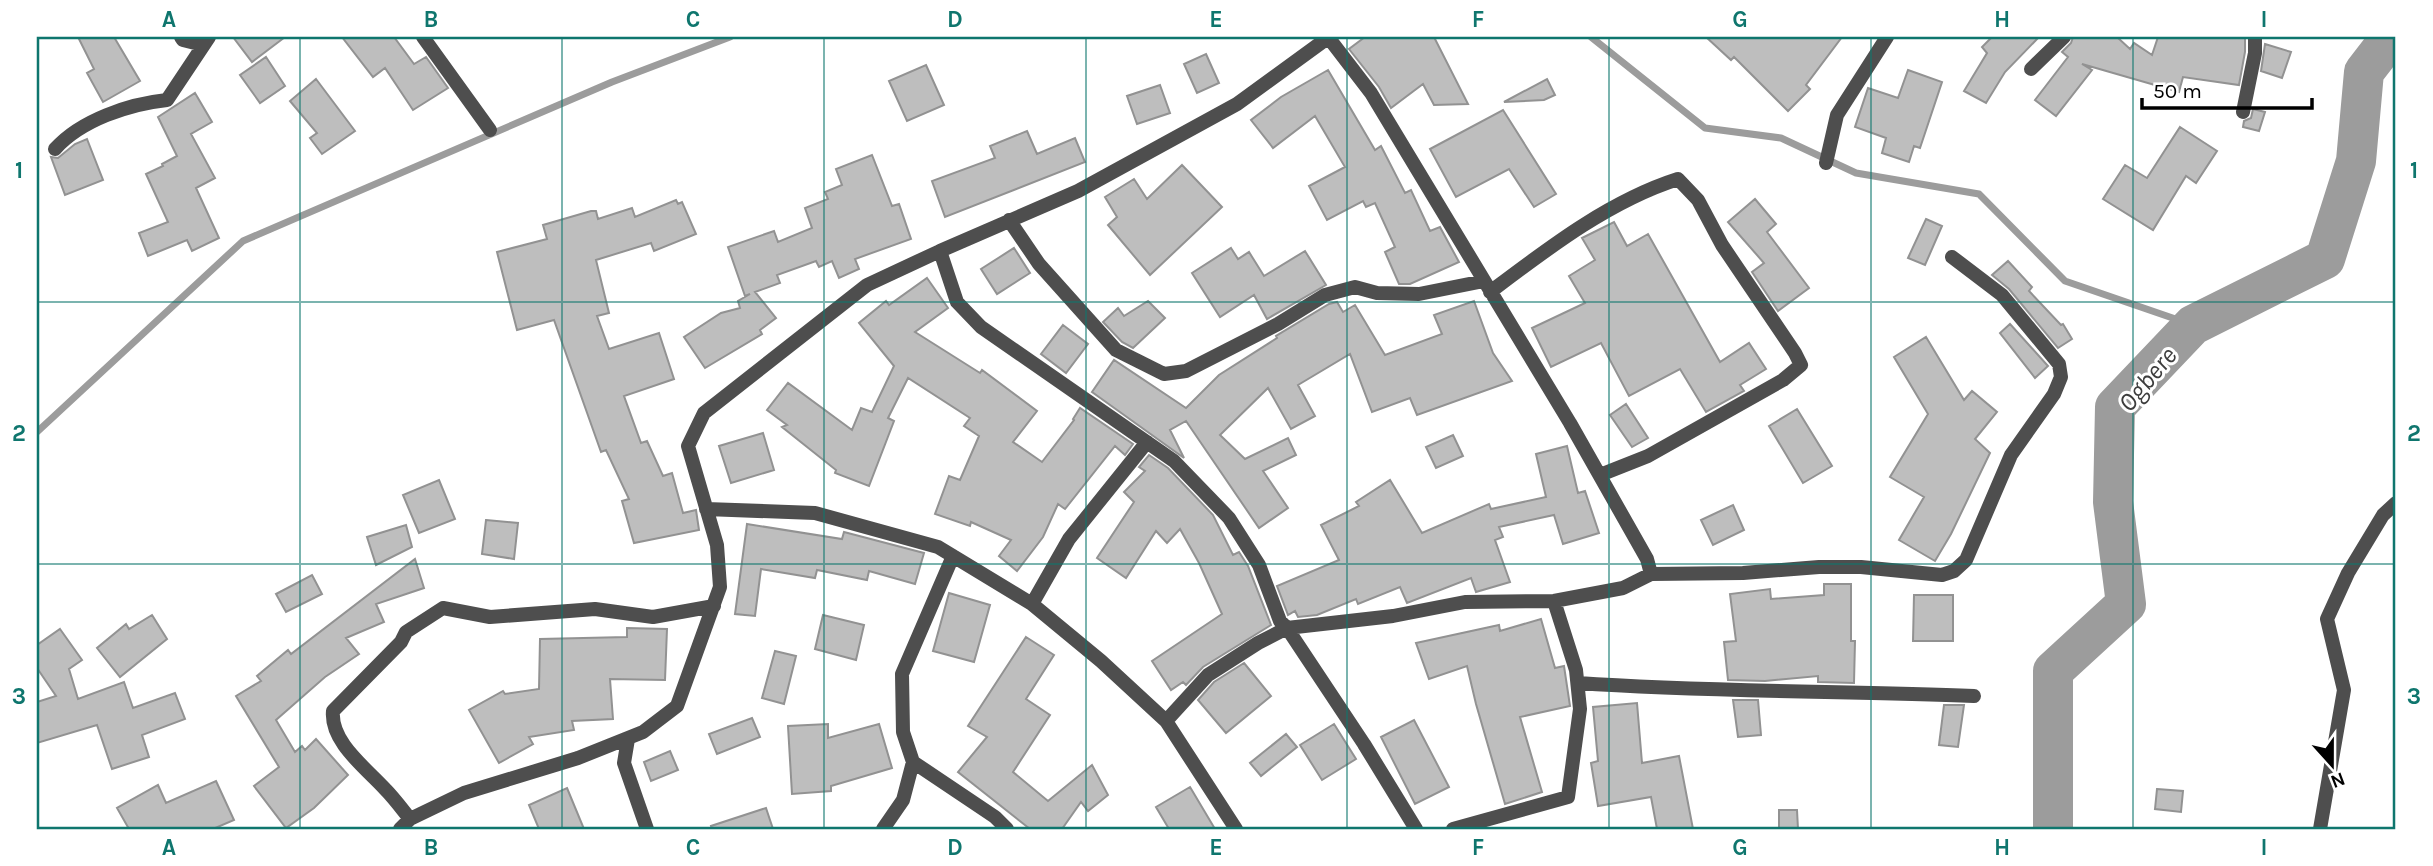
<svg xmlns="http://www.w3.org/2000/svg" width="2433" height="866" font-family="Karla,sans-serif">
<style>
.lines{fill:none;stroke-linecap:round;stroke-linejoin:round}
.stream{stroke:#9c9c9c;stroke-width:7}
.river{stroke:#9c9c9c;stroke-width:40}
.building{fill:#bebebe;stroke:#929292;stroke-width:2}
.minor{stroke:#4e4e4e;stroke-width:14}
.grid{fill:none;stroke:#0f766e;stroke-width:2;stroke-opacity:0.55}
.labels{text-anchor:middle;stroke-width:6;stroke-linejoin:round;paint-order:stroke}
.water-label{font-size:26px;font-style:italic;fill:#3d3d3d;stroke:#fff}
.neatline{fill:none;stroke:#0f766e;stroke-width:2.5}
.grid-label{font-size:23px;text-anchor:middle;font-weight:bold;fill:#0f766e}
</style>
<rect width="100%" height="100%" fill="#fff"/>
<g class="lines">
<path class="stream" d="M1591,37L1705,128L1781,138L1856,173L1979,194L2065,281L2193,325
M37,432L243,241L612,82L730,37"/>
<path class="river" d="M2053,829V671L2126,604L2113,502L2115,407L2193,325L2325,259L2356,161L2364,72L2391,37"/>
</g>
<path class="building" d="M78,37H114L140,81L103,102L87,73L94,69Z
M233,37H285L252,62Z
M342,37H394L414,64L426,57L448,88L413,110L385,68L373,77Z
M1365,37H1434L1468,104L1434,105L1423,84L1391,108L1379,87L1349,49Z
M1706,37H1842L1806,85L1810,89L1788,111L1734,57L1731,60Z
M1992,37H2039L2005,72L1986,103L1964,91L1987,53L1982,47Z
M2073,37H2117L2130,49L2134,43L2152,55L2158,37H2240L2245,38V52L2239,85L2183,77L2179,92L2082,64L2092,70L2056,116L2035,100L2068,57L2062,52L2071,43Z
M2265,44L2291,52L2282,78L2261,71Z
M1206,54L1219,83L1197,93L1184,64Z
M266,57L285,86L260,103L240,75Z
M926,65L944,105L907,121L889,81Z
M1328,70L1375,150L1381,146L1405,193L1411,190L1430,231L1440,227L1459,262L1410,284H1399L1385,252L1395,247L1375,203L1366,207L1363,201L1327,220L1309,186L1345,167L1315,116L1273,148L1251,120L1281,97Z
M1908,70L1942,82L1920,148L1914,146L1909,162L1882,153L1886,138L1855,127L1868,88L1898,98Z
M316,79L355,131L322,154L310,138L317,133L290,101Z
M1547,79L1555,95L1544,100L1504,102Z
M1160,85L1170,113L1137,124L1127,96Z
M195,93L212,122L191,134L215,178L196,188L219,238L192,251L187,240L148,256L139,233L168,222L146,174L163,166L162,164L177,156L158,117Z
M2253,109L2265,112L2259,131L2243,127L2244,121L2251,118Z
M1503,110L1556,194L1534,207L1509,169L1456,197L1430,149Z
M2180,127L2217,151L2196,183L2186,176L2153,230L2103,199L2125,165L2147,178Z
M1027,131L1037,154L1075,138L1085,162L945,217L932,181L995,158L990,146Z
M87,139L103,180L65,195L51,157L58,158L75,144Z
M872,155L892,206L899,204L911,239L855,259L859,269L839,278L832,261L819,267L816,261L777,275L780,283L755,292L776,318L760,330L762,334L705,368L684,337L721,313L740,308L738,301L750,294L745,296L728,247L774,231L778,242L812,228L805,208L828,199L825,192L842,185L836,169Z
M1182,165L1222,207L1150,275L1108,225L1117,217L1105,197L1134,179L1147,199Z
M1755,199L1776,224L1767,232L1809,288L1778,311L1752,272L1764,263L1728,222Z
M676,200L678,204L682,202L696,234L654,251L651,243L596,260L609,313L597,316L609,349L659,333L674,379L624,396L641,443L647,441L663,476L672,473L683,513L696,510L699,530L634,543L622,501L629,499L606,450L601,452L554,320L517,330L497,252L547,239L543,225L591,211H596L598,219L632,208L635,217Z
M1926,219L1942,226L1925,265L1908,258Z
M1614,222L1627,246L1648,234L1720,362L1749,343L1766,369L1740,385L1744,391L1706,412L1680,369L1629,396L1601,343L1551,367L1532,328L1585,303L1569,276L1595,260L1582,238Z
M1014,248L1030,273L997,294L981,269Z
M1231,248L1238,259L1249,252L1264,276L1305,251L1326,285L1267,319L1254,295L1220,317L1192,273Z
M2008,261L2032,287L2029,291L2061,325L2063,324L2072,339L2058,348L2009,289L1992,275Z
M927,278L948,308L915,332L980,373L982,370L1037,411L1013,442L1042,462L1074,420L1073,419L1080,408L1133,444L1125,455L1115,446L1065,509L1058,504L1043,537L1017,571L999,556L1011,540L971,522L970,526L935,514L949,476L960,480L979,436L964,426L970,418L908,378L888,418L894,421L869,486L835,473L836,470L782,427L787,425L767,410L788,383L852,430L861,408L872,412L894,366L859,323L886,301L889,305Z
M1148,301L1165,318L1133,348L1122,342L1103,322L1118,308L1124,316Z
M1474,301L1493,353L1512,381L1417,415L1410,398L1372,412L1350,354L1298,385L1315,416L1291,429L1268,388L1220,435L1245,459L1288,438L1296,455L1263,471L1288,508L1259,528L1186,421L1170,430L1184,458L1092,392L1114,360L1186,408L1219,375L1277,338L1276,336L1329,304L1337,302L1343,312L1355,305L1385,355L1442,334L1434,315Z
M2010,324L2048,366L2035,378L2000,333Z
M1063,325L1088,344L1066,373L1041,354Z
M1926,337L1964,400L1972,391L1997,412L1975,439L1990,453L1951,534L1935,561L1899,540L1924,497L1890,477L1928,414L1894,357Z
M1626,404L1648,438L1632,447L1610,415Z
M1797,409L1832,466L1803,483L1769,426Z
M763,433L774,470L731,483L719,446Z
M1453,435L1463,456L1436,468L1426,447Z
M1567,446L1578,493L1585,491L1599,533L1563,544L1554,515L1499,527L1503,537L1495,540L1510,582L1476,592L1471,578L1407,603L1400,587L1358,604L1356,599L1317,615L1298,617L1295,611L1288,615L1277,586L1339,560L1321,525L1359,506L1356,502L1390,480L1422,533L1489,504L1491,509L1546,497L1536,454Z
M1149,455L1168,468L1213,515L1233,555L1239,552L1248,566L1271,625L1203,667L1186,685L1183,682L1171,690L1152,661L1222,614L1199,563L1180,529L1167,543L1156,531L1126,578L1097,558L1134,502L1124,492L1145,471L1139,467Z
M439,480L455,519L419,533L403,495Z
M1733,505L1744,530L1713,545L1701,520Z
M486,520L518,523L514,559L482,554Z
M747,524L842,539L844,532L924,553L915,584L869,571L867,580L817,570L815,578L761,569L755,616L735,614Z
M406,525L412,547L376,565L367,537Z
M415,559L424,588L376,604L384,622L346,638L359,654L325,677L276,720L295,752L302,746L305,750L316,739L348,775L314,808L286,828L254,786L279,767L236,696L261,681L257,676L288,650L291,654Z
M312,575L322,594L286,612L276,594Z
M1824,584H1851V641H1855L1854,683L1818,682V676L1765,681L1728,680L1724,642L1736,641L1730,594L1770,589L1771,599L1824,595Z
M949,593L990,605L974,662L933,651Z
M1914,595H1953V641H1913Z
M152,615L167,639L120,677L97,648L126,624L129,629Z
M823,615L864,625L856,660L815,649Z
M1541,619L1555,668L1564,666L1570,706L1520,717L1542,792L1505,804L1476,704L1467,666L1429,679L1416,643L1499,625L1500,631Z
M627,628L667,629L665,680L610,679L613,719L572,721L574,730L529,737L533,744L499,763L469,710L503,691L505,694L539,689L540,639L627,637Z
M60,629L82,660L69,669L78,699L124,682L133,708L175,693L185,719L142,735L149,757L112,769L97,725L37,743V702L56,696L37,668V645Z
M1026,637L1054,655L1026,699L1050,715L1013,772L1048,801L1092,765L1108,795L1088,811L1081,802L1062,829H1030L958,772L987,737L968,726Z
M775,651L796,656L784,704L762,698Z
M1244,663L1271,696L1226,733L1198,700L1214,682Z
M1733,700H1758L1761,735L1738,737Z
M1637,703L1642,763L1679,756L1693,829H1657L1651,797L1598,806L1591,763L1598,761L1593,707Z
M1944,705H1964L1958,747L1939,745Z
M752,718L760,737L717,754L709,734Z
M1414,720L1449,787L1415,804L1381,737Z
M828,724V738L879,724L892,768L831,786V791L792,794L788,726Z
M1334,724L1356,759L1322,780L1300,745Z
M1286,734L1297,747L1261,776L1250,763Z
M670,751L678,770L651,781L644,762Z
M216,781L234,820L213,829H129L117,808L158,785L166,803Z
M1190,787L1215,829H1169L1156,807Z
M567,788L584,829H539L529,805Z
M2157,789L2183,791L2181,812L2155,809Z
M766,808L773,829H712L711,826Z
M1779,810H1797L1798,829H1779Z"/>
<g class="lines">
<path class="minor" d="M181,37L183,40L203,45
M423,37L490,130
M1328,37L1371,93L1570,423L1647,559L1651,574
M2031,69L2064,37
M2243,112L2255,53V37
M55,149C81,120 129,104 167,100L209,37
M1826,163L1837,115L1887,37
M1009,220L1039,264L1116,350L1164,374L1186,371L1278,324L1325,295L1355,287L1377,293L1419,294L1484,281
M940,251L957,302L981,327L1174,461L1229,518L1259,565L1280,621L1287,628L1364,744L1416,829
M1490,292C1547,249 1609,201 1678,179L1698,200L1722,245L1795,353L1801,365L1783,380L1648,456L1600,475
M706,509L815,513L938,547L1032,604L1101,661L1166,721L1236,829
M953,556L902,674L903,732L913,762L995,817L1007,829
M1032,604L1069,539L1147,442
M1578,683C1709,692 1842,691 1974,696
M1166,721L1208,675L1258,643L1287,628L1393,616L1465,602L1554,601L1623,588L1651,574L1743,573L1819,567H1861L1942,575L1954,571L1966,560L2011,455L2054,394L2061,377L2059,364L2002,295L1952,257
M628,739L624,763L647,829
M410,819C402,809 394,798 385,789C366,768 330,742 333,711L401,642L406,632L443,608L490,617L595,609L653,617L714,606
M400,829L410,819L464,793L578,758L643,732L677,706L720,587L717,545L688,446L704,413L867,285L940,251L1078,191L1237,104L1329,37
M883,829L903,800L913,762
M1453,829L1568,797L1580,709L1576,670L1554,601
M2320,829L2344,690L2327,619L2348,573L2383,515L2396,503"/>
</g>
<path class="grid" d="M300,37V829M562,37V829M824,37V829M1086,37V829M1347,37V829M1609,37V829M1871,37V829M2133,37V829M37,302H2396M37,564H2396"/>
<g class="labels">
<g class="water-label">
<text transform="translate(2147 379) rotate(-50)" y="9">Ogbere</text>
</g>
</g>
<rect width="2433" height="866" fill="none" stroke="#ffffff" stroke-width="77"/>
<g transform="translate(2332 765) rotate(159)" stroke="#ffffff" stroke-width="5" paint-order="stroke">
<path d="M0-5L12 26L0 18L-12 26Z" fill="#000000"/>
<text y="-10" font-size="19" font-weight="bold" text-anchor="middle" fill="#000000">N</text>
</g>
<path d="M2142 98v10h170v-10" fill="none" stroke="#000000" stroke-width="3.5"/>
<text x="2153" y="98" font-size="21" fill="#000000" stroke="#ffffff" stroke-width="5" paint-order="stroke">50 m</text>
<rect x="38" y="38" width="2356" height="790" class="neatline"/>
<g class="grid-label">
<text x="169" y="27">A</text>
<text x="431" y="27">B</text>
<text x="693" y="27">C</text>
<text x="955" y="27">D</text>
<text x="1216" y="27">E</text>
<text x="1478" y="27">F</text>
<text x="1740" y="27">G</text>
<text x="2002" y="27">H</text>
<text x="2264" y="27">I</text>
<text x="19" y="178">1</text>
<text x="2414" y="178">1</text>
<text x="19" y="441">2</text>
<text x="2414" y="441">2</text>
<text x="19" y="704">3</text>
<text x="2414" y="704">3</text>
<text x="169" y="855">A</text>
<text x="431" y="855">B</text>
<text x="693" y="855">C</text>
<text x="955" y="855">D</text>
<text x="1216" y="855">E</text>
<text x="1478" y="855">F</text>
<text x="1740" y="855">G</text>
<text x="2002" y="855">H</text>
<text x="2264" y="855">I</text>
</g>
</svg>
